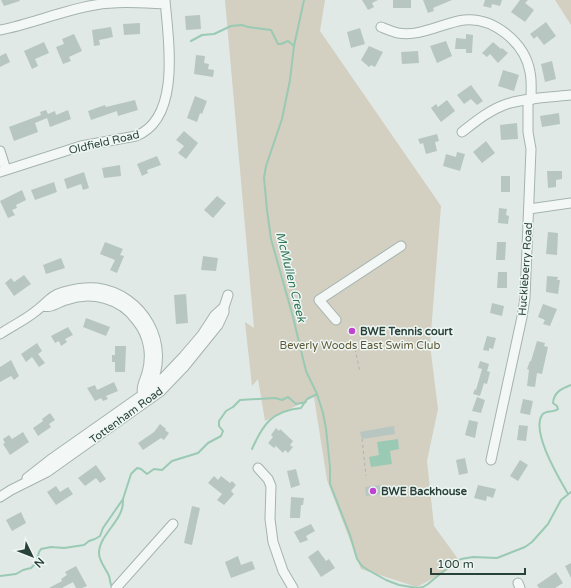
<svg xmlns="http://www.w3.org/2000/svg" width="571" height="588" font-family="'Varela Round',sans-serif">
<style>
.green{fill:#d3cfc1}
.water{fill:#9acab4}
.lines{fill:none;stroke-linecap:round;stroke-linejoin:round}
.stream{stroke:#9acab4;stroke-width:2}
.building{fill:#b7c6c1}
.minor-casing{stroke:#a5b3af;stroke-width:11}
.path{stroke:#aab5b2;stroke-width:1;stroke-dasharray:3 3;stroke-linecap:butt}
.minor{stroke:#f3f7f6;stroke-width:9}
.poi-dot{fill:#c042d1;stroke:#eff7f4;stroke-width:1.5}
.labels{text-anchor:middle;stroke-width:3;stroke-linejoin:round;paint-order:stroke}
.street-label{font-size:11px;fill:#284139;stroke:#eff7f4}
.poi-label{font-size:11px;font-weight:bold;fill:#284139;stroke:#eff7f4;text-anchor:start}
.park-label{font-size:11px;fill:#5d5735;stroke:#eff7f4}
.water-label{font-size:12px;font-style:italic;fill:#317659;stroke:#eff7f4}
</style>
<rect width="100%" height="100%" fill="#e0e9e6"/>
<path class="green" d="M225,0H325L320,31L441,206L430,345L438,409L427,461L434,526L461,563L417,587L361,569L327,480L314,397L265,421L258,379L252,386L245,322L254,328Z
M555,0H571V25Z"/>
<path class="water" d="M398,439L399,449L390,451L392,464L371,467L369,457L379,455L377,442Z"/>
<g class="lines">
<path class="stream" d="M304,0L294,46L290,80L282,119L266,166L264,178L267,210L271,239L293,317L306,371L317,394L323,413L326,429L330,467V484L350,535L357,559L362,566L368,570L386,580L399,585L418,588L423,587L428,584L451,565L461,559L473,557L497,558L525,547L532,542L548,524L561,500L571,492
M191,41L202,35L214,34L231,26L242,25L248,27L271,30L278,44H281L288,41L294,46
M252,449C263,424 272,411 301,408L307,399L317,394
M568,494C559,478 531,432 542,415C545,410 553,413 558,409L557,406L553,403C554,392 561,389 571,385
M0,576L16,574L23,570L31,568L36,563L39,552L41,549L51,547L64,548L84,545L89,541L95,539L100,536L103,528L123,499L131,474L137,468L141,469L147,474L154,469L162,470L172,461L198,453L208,443L221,436L223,431L219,426V421L226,411L233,407L240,400L275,398L282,400L288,397L296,404L306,402
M111,585C110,582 110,579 109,576C106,568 99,562 99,553C99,534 124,521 123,500"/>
</g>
<path class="building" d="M1,0H19L20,1L4,6Z
M362,0H378L372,3L374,7L368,10Z
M393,0H411V8H393Z
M423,0H452L433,8L434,11L428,13Z
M485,0H502L500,6L492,4L491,8L483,6Z
M520,0H528L525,3L534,10L525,22L511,12Z
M200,15L201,29L186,30L185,16Z
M546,22L556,36L544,45L537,36L534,39L530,34Z
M140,23V34L124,35L123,24Z
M111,27L113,37L99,40L100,45L94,46L92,30Z
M360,28L365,44L351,48L347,32Z
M74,34L82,51L69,57L71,61L63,64L56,47L64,44L62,39Z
M466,34L473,35L472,53H466V49H455L456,38L466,39Z
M446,41L452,56L437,63L430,46Z
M44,42L49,53L35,59L38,66L32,69L24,51Z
M493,42L501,49L502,48L508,53L498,63L490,54L487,57L482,53Z
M369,46L383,52L375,67L371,65L369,67L361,60Z
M418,51L419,63L402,64L401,52Z
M6,53L10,62L0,67V56Z
M196,55L205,56L204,63L209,64L208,69L214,70L213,77L194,74Z
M552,61L556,79L545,82L541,64Z
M503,70L519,75L514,91L498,86Z
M471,85L483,101L477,105L471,99L464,104L457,95Z
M195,96L207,101L202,114L200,113L197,122L187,118Z
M135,100L138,110L118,116L117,111L91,120L88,111L105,105L106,107Z
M447,100L455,111L441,122L431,108L436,104L438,107Z
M46,110L48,114L55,111L56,115L68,110L71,119L50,127L47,118L35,123L38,132L14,141L9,127L41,115L40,112Z
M559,113L560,124L542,127L540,116Z
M517,123L518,139L501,140L500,125Z
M184,131L198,143L186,159L178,153L184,146L176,140Z
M437,134L439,141L435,142L437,151L426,154L423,143L420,144L418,139Z
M486,141L495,153L482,163L473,152Z
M457,152L465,154L460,171L443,166L446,154L456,157Z
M157,156L161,165L147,170L148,173L142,176L137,164Z
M120,165L121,176L104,178L102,168Z
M547,171H562V179L556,180V187L548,188Z
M84,172L89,188L83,190L81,184L67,189L64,179Z
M501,176H510V192H501Z
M54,182L57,192L35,200L31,190Z
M22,190L26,200L16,205L17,208L12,210L15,215L8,218L0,201Z
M217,196L226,203L213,218L204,210Z
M499,208L507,209L506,215L509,216L508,224L498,223Z
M548,232L558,233L557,255L546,254Z
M105,242L123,249L120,255L124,256L117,273L110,270L115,260L100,254Z
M497,242H506L505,260H496Z
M203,256L218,258L216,271L201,270Z
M61,258L65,268L46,274L43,265Z
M498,272H507V288H497Z
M24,275L31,284L14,296L5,283L11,278L14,282Z
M547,276L558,277L557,280H560L558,294L546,292Z
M186,294L188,323L176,324L174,295Z
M492,303L504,306L502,316L490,313Z
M543,304L557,309L550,326L543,324L545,320L538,317Z
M86,318L110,327L106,336L83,327Z
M68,327L73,335L65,339L67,342L61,346L59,341L55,343L51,336Z
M487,336L496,338L493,349L489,348V351L483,350Z
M537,341L545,343L544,346L548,347L542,374L537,373L535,387L527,386L529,370L527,369L530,361H531Z
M37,343L42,351L38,354L45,363L39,367L32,357L26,362L21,354Z
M115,346H126L125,372H115V362H112V355H115Z
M11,360L19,376L14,380L11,376L0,382V367Z
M480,361L489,364L487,371L490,372L487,384L484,383L480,396L473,394L475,389L476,390L482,369L478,368Z
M114,382L118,391L106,396L108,399L103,401L101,398L95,401L87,388L95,385L97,390Z
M477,397L485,400L481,413L472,411Z
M523,399L533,401L530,415L520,413Z
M50,413L55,420L49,424L51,427L38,436L33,428L43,421L42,419Z
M469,420L478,422L475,438L465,435Z
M160,424L166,429L165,430L169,433L164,440L161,438L143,450L138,443L154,432Z
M519,425L528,426L526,441L517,440Z
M394,426L395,434L362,439L360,432Z
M276,428L279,431L280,429L293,441L290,445L293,447L288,453L285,450L283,453L276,446L274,448L268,443L273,437L271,435Z
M23,432L29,442L10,455L3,444L5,443L3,439L9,435L12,439Z
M465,458L468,473L459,475L456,460Z
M520,460L528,465L518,481L510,476Z
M96,465L106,479L100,483L96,478L85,486L78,478Z
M296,469L300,485L291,488L287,471Z
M214,476L218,480L221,476L230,483L232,481L236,485L231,491L234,494L224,505L217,500L222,494L208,483Z
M380,485L381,494L366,496L365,487Z
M478,485L496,489L493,498L487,496L486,501L474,498Z
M56,486L60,492L68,487L73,494L56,505L47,492Z
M291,497L304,498L303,505H301L300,518H290Z
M192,506L200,508L192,545L184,543Z
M21,512L26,523L12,531L6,520Z
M311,524L315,531L306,536L308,540L300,543L294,532Z
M318,550L326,561L329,559L335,568L321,577L308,557Z
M238,556L241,565L252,561L255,569L231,578L225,562Z
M571,563V578L565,566Z
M76,566L87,586L82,588H76L73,582L62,588H49L62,581L61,579L67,575L65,572Z
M556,572L563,583L555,588H539L537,585Z"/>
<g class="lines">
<g class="minor-casing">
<path id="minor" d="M381,27C386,29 393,32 398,33C421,37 442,23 464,20C494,17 525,43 530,72C532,81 531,91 531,100
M0,30C32,24 63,10 95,5C118,1 142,3 165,4
M462,132C475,122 488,111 504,105C522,98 551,97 571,95
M0,151L6,170
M0,172L81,146L136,136C182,118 168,38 165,0
M529,209L571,203
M43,306C53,308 56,303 66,300C91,291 121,298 137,321C149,336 152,355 147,373C144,383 139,390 145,399
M336,320L319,300L401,246
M0,334C12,326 25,320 36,311C46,304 51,295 63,292C74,289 86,287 97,288C143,294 172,345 150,387
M491,460L522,317L525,298L531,149L528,132V100
M258,468L268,479L271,486L270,519L273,542L283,571L293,588
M27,478L50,460L148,391L165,376L184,356L202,335L215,315L224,307
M0,497L11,490L47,472L161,391L184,367L218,325L224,312V307L228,295
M518,583L520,588
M116,588L173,524"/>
</g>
<path class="path" d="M355,349L360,372
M362,439L366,476"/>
<use href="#minor" class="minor"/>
</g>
<g class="poi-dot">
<circle cx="352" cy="331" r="4"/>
<circle cx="373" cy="491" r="4"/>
</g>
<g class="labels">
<g class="street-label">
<text transform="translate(104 142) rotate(-13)" y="4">Oldfield Road</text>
<text transform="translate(525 269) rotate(-86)" y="4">Huckleberry Road</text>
<text transform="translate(126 415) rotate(-36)" y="4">Tottenham Road</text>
</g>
<g class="poi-label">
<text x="360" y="335">BWE Tennis court</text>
<text x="381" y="495">BWE Backhouse</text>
</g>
<g class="park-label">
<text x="360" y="349">Beverly Woods East Swim Club</text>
</g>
<g class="water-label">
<text transform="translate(291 277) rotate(76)" y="4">McMullen Creek</text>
</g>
</g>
<g transform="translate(32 556) rotate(133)" stroke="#eff7f4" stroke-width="3" paint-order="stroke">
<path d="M0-3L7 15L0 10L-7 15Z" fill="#284139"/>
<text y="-6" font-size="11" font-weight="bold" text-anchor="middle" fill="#284139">N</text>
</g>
<path d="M431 568v6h94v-6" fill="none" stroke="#284139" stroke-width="2"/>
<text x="437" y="568" font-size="12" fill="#284139" stroke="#eff7f4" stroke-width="3" paint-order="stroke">100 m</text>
</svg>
